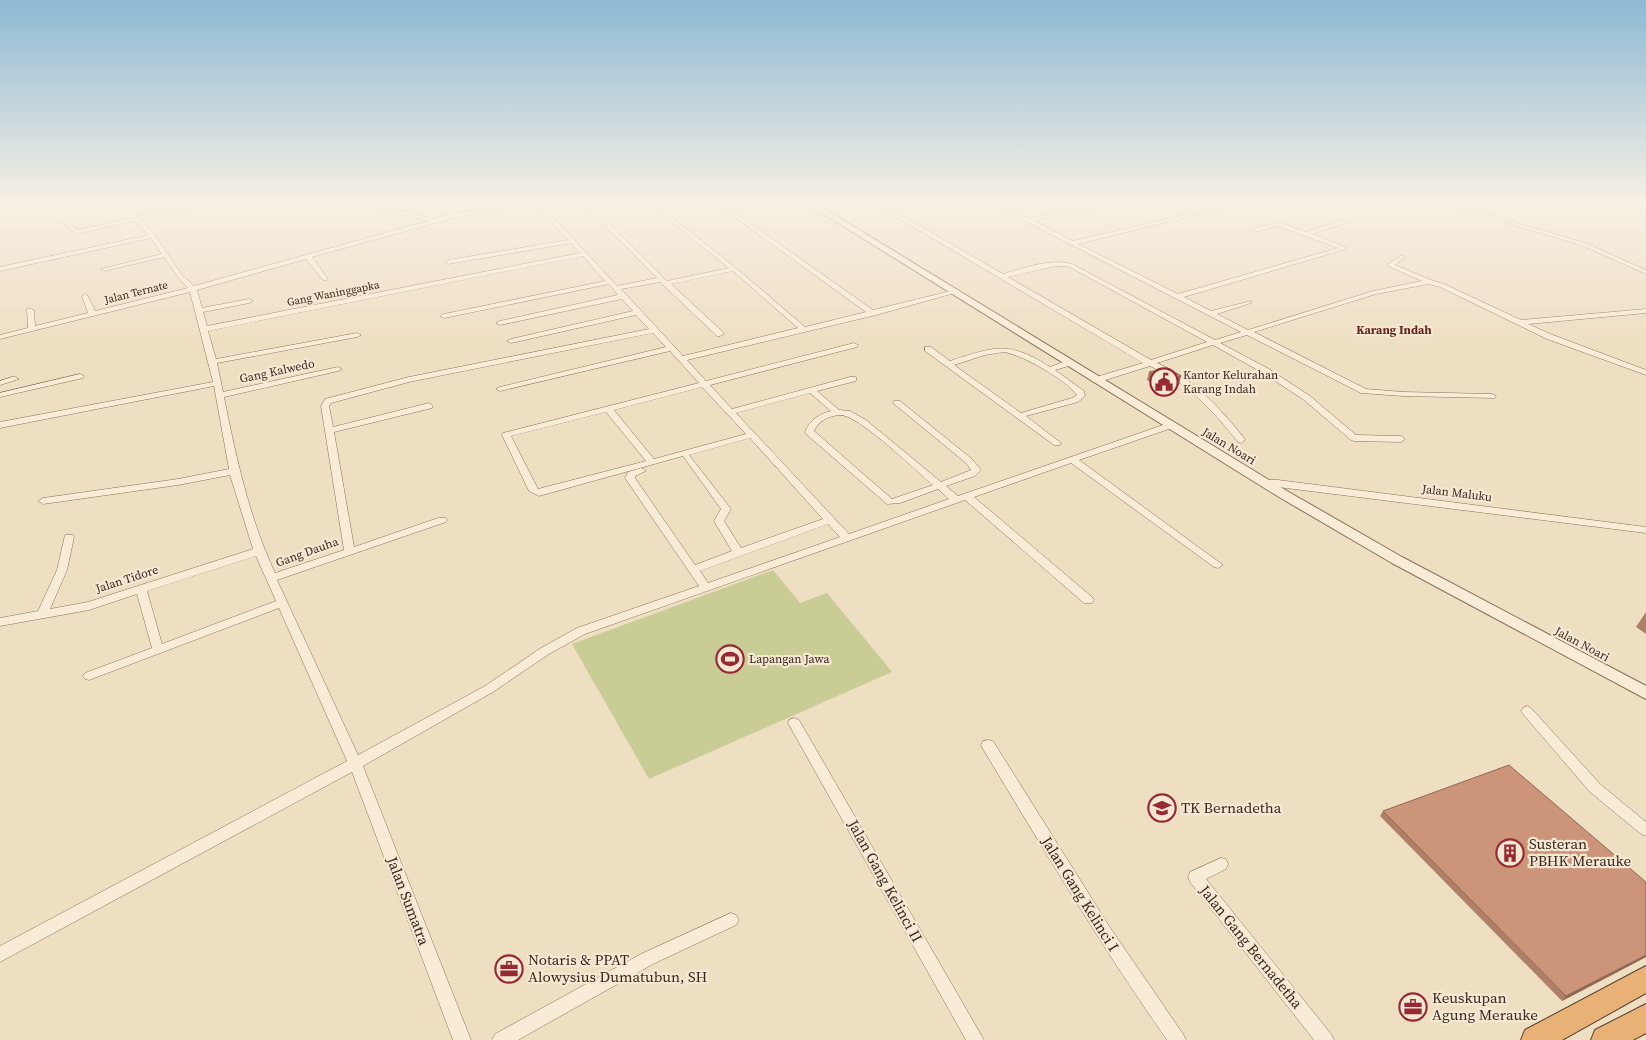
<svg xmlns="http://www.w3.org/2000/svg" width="1646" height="1040" font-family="'Source Serif 4',serif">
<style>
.green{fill:#cacc96}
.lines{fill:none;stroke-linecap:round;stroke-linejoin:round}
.minor-casing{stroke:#886f59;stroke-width:1}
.tertiary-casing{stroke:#886f59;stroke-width:2}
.trunk-casing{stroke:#563d2e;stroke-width:2}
.minor{fill:#f9ecd6;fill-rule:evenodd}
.tertiary{fill:#f9ecd6;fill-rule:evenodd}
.trunk{fill:#e8b276;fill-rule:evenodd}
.wall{fill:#af7f67}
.shaded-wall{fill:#8f6854}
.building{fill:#cc9478;stroke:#8f6854}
.labels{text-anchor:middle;stroke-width:4.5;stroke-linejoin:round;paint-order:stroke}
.far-street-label{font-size:11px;fill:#38281e;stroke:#f5e8d2}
.far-quarter-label{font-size:12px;font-weight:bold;fill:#65261d;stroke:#f5e8d2}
.street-label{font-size:12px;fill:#38281e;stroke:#f5e8d2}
.poi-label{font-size:12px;fill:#38281e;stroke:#f5e8d2;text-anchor:start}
.near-poi-label{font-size:15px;fill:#38281e;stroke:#f5e8d2;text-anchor:start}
.near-street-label{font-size:15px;fill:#38281e;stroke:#f5e8d2}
</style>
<rect width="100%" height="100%" fill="#eedec2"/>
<path class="green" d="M773,570L800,603L827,593L892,672L649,779L572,644Z"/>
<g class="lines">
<g class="minor-casing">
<path id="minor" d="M117,203H123L137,217L198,203H208L140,219L155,235L182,275L194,286L428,221L361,203H370L434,219L448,215L440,203H446L454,214L529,203H542L541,204L617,286L657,278L583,203H589L667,281L729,268L648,203H654L736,268L805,327L866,312L715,203H721L873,310L955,290L958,292L876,315L687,360L706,381L854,343L858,345L857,347L710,385L732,409L850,377H856V381L817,391L839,410L850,411L866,420L941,482L971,470L966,463L893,403L894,401H900L972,459L981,470L975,476L946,486L958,496L1166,424H1172L1173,426L1172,428L1079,460L1223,565L1218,568L1214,567L1071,463L974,497L1092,597L1094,600L1092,603H1084L965,500L585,634L549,654L493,692L363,766L471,1040H453L352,772L0,962V946L347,761L279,608L89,680L85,679L83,676L85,673L152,648L137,594L89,610L0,626V618L38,611L57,570L65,535H73L74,537L67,570L50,609L88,602L253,549L230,475L178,485L43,504L38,501L43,498L178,479L229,469L214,386L0,428V422L213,382L190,292L0,339V335L28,328L27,308L34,310L35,326L88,313L82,296L85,294L88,296L95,311L188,288L178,277L164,257L104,271L101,269L162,254L151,238L0,271V267L149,235L134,221L76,234L62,222L67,221L77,230L131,218ZM536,205L568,240L448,260L445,262L448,264L571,243L580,253L207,326L203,312L249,303L253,301L249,299L202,308L197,290L306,259L323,280H327L328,279L312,257L453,218ZM583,256L605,281L444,314L440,316L444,318L609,284L618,295L500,321L496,323L500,325L622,299L633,311L511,339L507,341L511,343L636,315L649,329L409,377L325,399L321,406L344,550L275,573C249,517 236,457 224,397L338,371L342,369L338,367L223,392L217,363L357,337L361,335L357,333L216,359L208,331ZM733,271L798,328L683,356L621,289L660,282L717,336H720L724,334L723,332L671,284ZM653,333L666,347L500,387L496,389L500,391L670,351L699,383L503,433L502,435L529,491L539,496L683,456L721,509L714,521L732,551L695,565L635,478V476L646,471L644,469L641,468L628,472L625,478L699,586L577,628L541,648L485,686L358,755L277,580L446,522L447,520L446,518H438L354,547L334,432L432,408L433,406L429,403L333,427L329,406L331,403L409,382ZM702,387L746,434L654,459L614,410ZM810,393L831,411C819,414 810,420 805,432L806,434L887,504L900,503L938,489L949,499L849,534L736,413ZM606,412L646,461L538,489L511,436ZM842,415C863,419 914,469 933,485L892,499L814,431C819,420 830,415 842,415ZM750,438L823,519L741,548L724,521L731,509L689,455ZM828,524L840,537L708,583L700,571ZM256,556L276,601L162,644L147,591Z
M873,203H880L1003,274C1025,268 1049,258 1072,264L1215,340L1241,332L990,203H997L1029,219L1103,203H1113L1034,221L1073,241L1236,203H1245L1078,244L1178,294L1338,248L1278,226L1255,232L1252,230L1253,229L1278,222L1306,232L1344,220L1346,221V223L1312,234L1346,247V249L1184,297L1211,311L1251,301V303L1217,314L1248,330L1373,291L1422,281L1388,266V264L1402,255L1405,257L1404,258L1395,265L1431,280L1444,284L1521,320L1646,309V313L1528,324L1553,335L1646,370V375L1547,339L1440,287L1429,284L1376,294L1254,332L1366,389L1403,392L1492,394L1496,396L1495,398L1403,396L1361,393L1247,335L1220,343L1269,369L1310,396L1356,435L1401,436L1405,439L1401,442L1354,441L1351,440L1304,400L1263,373L1213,345L1157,363C1194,379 1220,408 1244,438L1245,440L1241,443L1238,442C1213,411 1187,382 1150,366L1099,382H1093V378L1143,363ZM1056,266H1068L1207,342L1151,360L1008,277Z
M1440,203H1448L1585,243L1646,270V274L1581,245Z
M925,347H931L950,361C994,347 1008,340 1050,367L1066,361H1072V365L1055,370L1084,391L1085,396L1078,402L1026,416L1061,443L1060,445H1054L925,351ZM1004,352C1023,355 1066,380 1077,395L1072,398L1021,413L954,365L985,355Z
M80,374L84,376L83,378L0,397V393Z
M12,377H15L19,379L0,385V381Z
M1265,480H1278L1646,527V533L1262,485L1260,483Z
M1527,706L1531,708L1600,784L1646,822V836L1641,834L1590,792L1523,714L1521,711L1523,708Z
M794,718L799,720L984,1040H966L788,723L789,720Z
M988,740L993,741L1109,926L1183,1034L1186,1040H1167C1101,946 1042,847 983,749L981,745L983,741Z
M1221,858L1226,859L1228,864L1226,869L1206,879L1331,1034L1334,1040H1314L1190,882L1188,877L1190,872Z
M731,913L736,915L739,920L736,925L653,964L518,1040H492L495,1034L641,954Z"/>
</g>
<g class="tertiary-casing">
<path id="tertiary" d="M806,203H815L1287,491L1402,557L1646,686V699L1392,563L1279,497Z"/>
</g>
<g class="trunk-casing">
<path id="trunk" d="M1646,966V993L1562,1040H1521L1525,1030Z
M1646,1004V1033L1633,1040H1591L1595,1030Z"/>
</g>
<use href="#minor" class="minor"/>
<use href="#tertiary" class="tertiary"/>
<use href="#trunk" class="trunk"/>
</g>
<path class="wall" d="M1149,372L1179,385L1162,390L1147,380Z
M1646,612V634L1636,627Z
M1383,811L1646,957L1562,1001L1380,816Z"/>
<path class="shaded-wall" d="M1181,376L1179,385L1162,390L1164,382Z
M1646,955V957L1562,1001L1566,996Z"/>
<path class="building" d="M1167,368L1181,376L1164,382L1149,372Z
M1509,765L1646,882V955L1566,996L1383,811Z"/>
<linearGradient id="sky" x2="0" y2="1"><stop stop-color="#8db9d4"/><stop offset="0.58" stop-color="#f7f0e4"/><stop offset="1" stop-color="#f7f0e4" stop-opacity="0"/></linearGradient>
<rect width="1646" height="348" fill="url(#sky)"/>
<defs>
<g id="civic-ring" transform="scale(1.4375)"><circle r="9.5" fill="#f5e8d2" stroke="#972933" stroke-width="1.5"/><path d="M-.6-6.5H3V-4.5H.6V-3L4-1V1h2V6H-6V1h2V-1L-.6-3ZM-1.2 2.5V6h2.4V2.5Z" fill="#972933"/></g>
<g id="stadium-ring" transform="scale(1.4375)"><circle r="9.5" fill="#f5e8d2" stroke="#972933" stroke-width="1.5"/><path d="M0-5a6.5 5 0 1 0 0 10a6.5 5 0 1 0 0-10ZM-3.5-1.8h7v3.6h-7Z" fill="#972933"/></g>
<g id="school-ring" transform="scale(1.4375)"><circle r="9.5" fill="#f5e8d2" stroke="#972933" stroke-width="1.5"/><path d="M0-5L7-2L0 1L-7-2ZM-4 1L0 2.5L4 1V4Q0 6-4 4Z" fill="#972933"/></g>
<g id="building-ring" transform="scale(1.4375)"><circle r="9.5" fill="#f5e8d2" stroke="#972933" stroke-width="1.5"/><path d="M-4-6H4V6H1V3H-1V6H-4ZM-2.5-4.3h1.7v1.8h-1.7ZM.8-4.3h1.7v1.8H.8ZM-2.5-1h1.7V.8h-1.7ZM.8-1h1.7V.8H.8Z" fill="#972933"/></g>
<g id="office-ring" transform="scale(1.4375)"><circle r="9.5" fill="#f5e8d2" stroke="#972933" stroke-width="1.5"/><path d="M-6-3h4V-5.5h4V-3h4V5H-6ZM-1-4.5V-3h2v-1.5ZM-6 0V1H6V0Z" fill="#972933"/></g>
</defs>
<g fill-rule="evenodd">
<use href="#civic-ring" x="1164" y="382"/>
<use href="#stadium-ring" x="730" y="659"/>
<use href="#school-ring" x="1162" y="808"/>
<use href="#building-ring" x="1510" y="853"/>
<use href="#office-ring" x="509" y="969"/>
<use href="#office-ring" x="1413" y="1007"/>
</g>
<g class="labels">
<g class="far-street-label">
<text transform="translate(136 292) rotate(-14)" y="4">Jalan Ternate</text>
<text transform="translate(333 293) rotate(-11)" y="4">Gang Waninggapka</text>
</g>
<g class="far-quarter-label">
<text x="1394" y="334">Karang Indah</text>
</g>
<g class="street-label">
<text transform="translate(277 371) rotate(-12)" y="4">Gang Kalwedo</text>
<text transform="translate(1229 446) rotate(31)" y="4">Jalan Noari</text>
<text transform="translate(1457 493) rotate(7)" y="4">Jalan Maluku</text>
<text transform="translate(307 552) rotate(-20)" y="4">Gang Dauha</text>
<text transform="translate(127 579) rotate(-18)" y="4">Jalan Tidore</text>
<text transform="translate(1582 644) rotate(28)" y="4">Jalan Noari</text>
</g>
<g class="poi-label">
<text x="1183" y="379">Kantor Kelurahan<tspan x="1183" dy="14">Karang Indah</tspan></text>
<text x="749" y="663">Lapangan Jawa</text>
</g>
<g class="near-poi-label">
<text x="1181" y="813">TK Bernadetha</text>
<text x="1529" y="849">Susteran<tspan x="1529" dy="17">PBHK Merauke</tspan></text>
<text x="528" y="965">Notaris &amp; PPAT<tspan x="528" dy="17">Alowysius Dumatubun, SH</tspan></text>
<text x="1432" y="1003">Keuskupan<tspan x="1432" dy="17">Agung Merauke</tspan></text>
</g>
<g class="near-street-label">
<text transform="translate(885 881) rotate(61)" y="5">Jalan Gang Kelinci II</text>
<text transform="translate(1080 894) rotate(58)" y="5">Jalan Gang Kelinci I</text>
<text transform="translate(408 901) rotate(69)" y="5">Jalan Sumatra</text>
<text transform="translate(1251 947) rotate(51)" y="5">Jalan Gang Bernadetha</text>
</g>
</g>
</svg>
